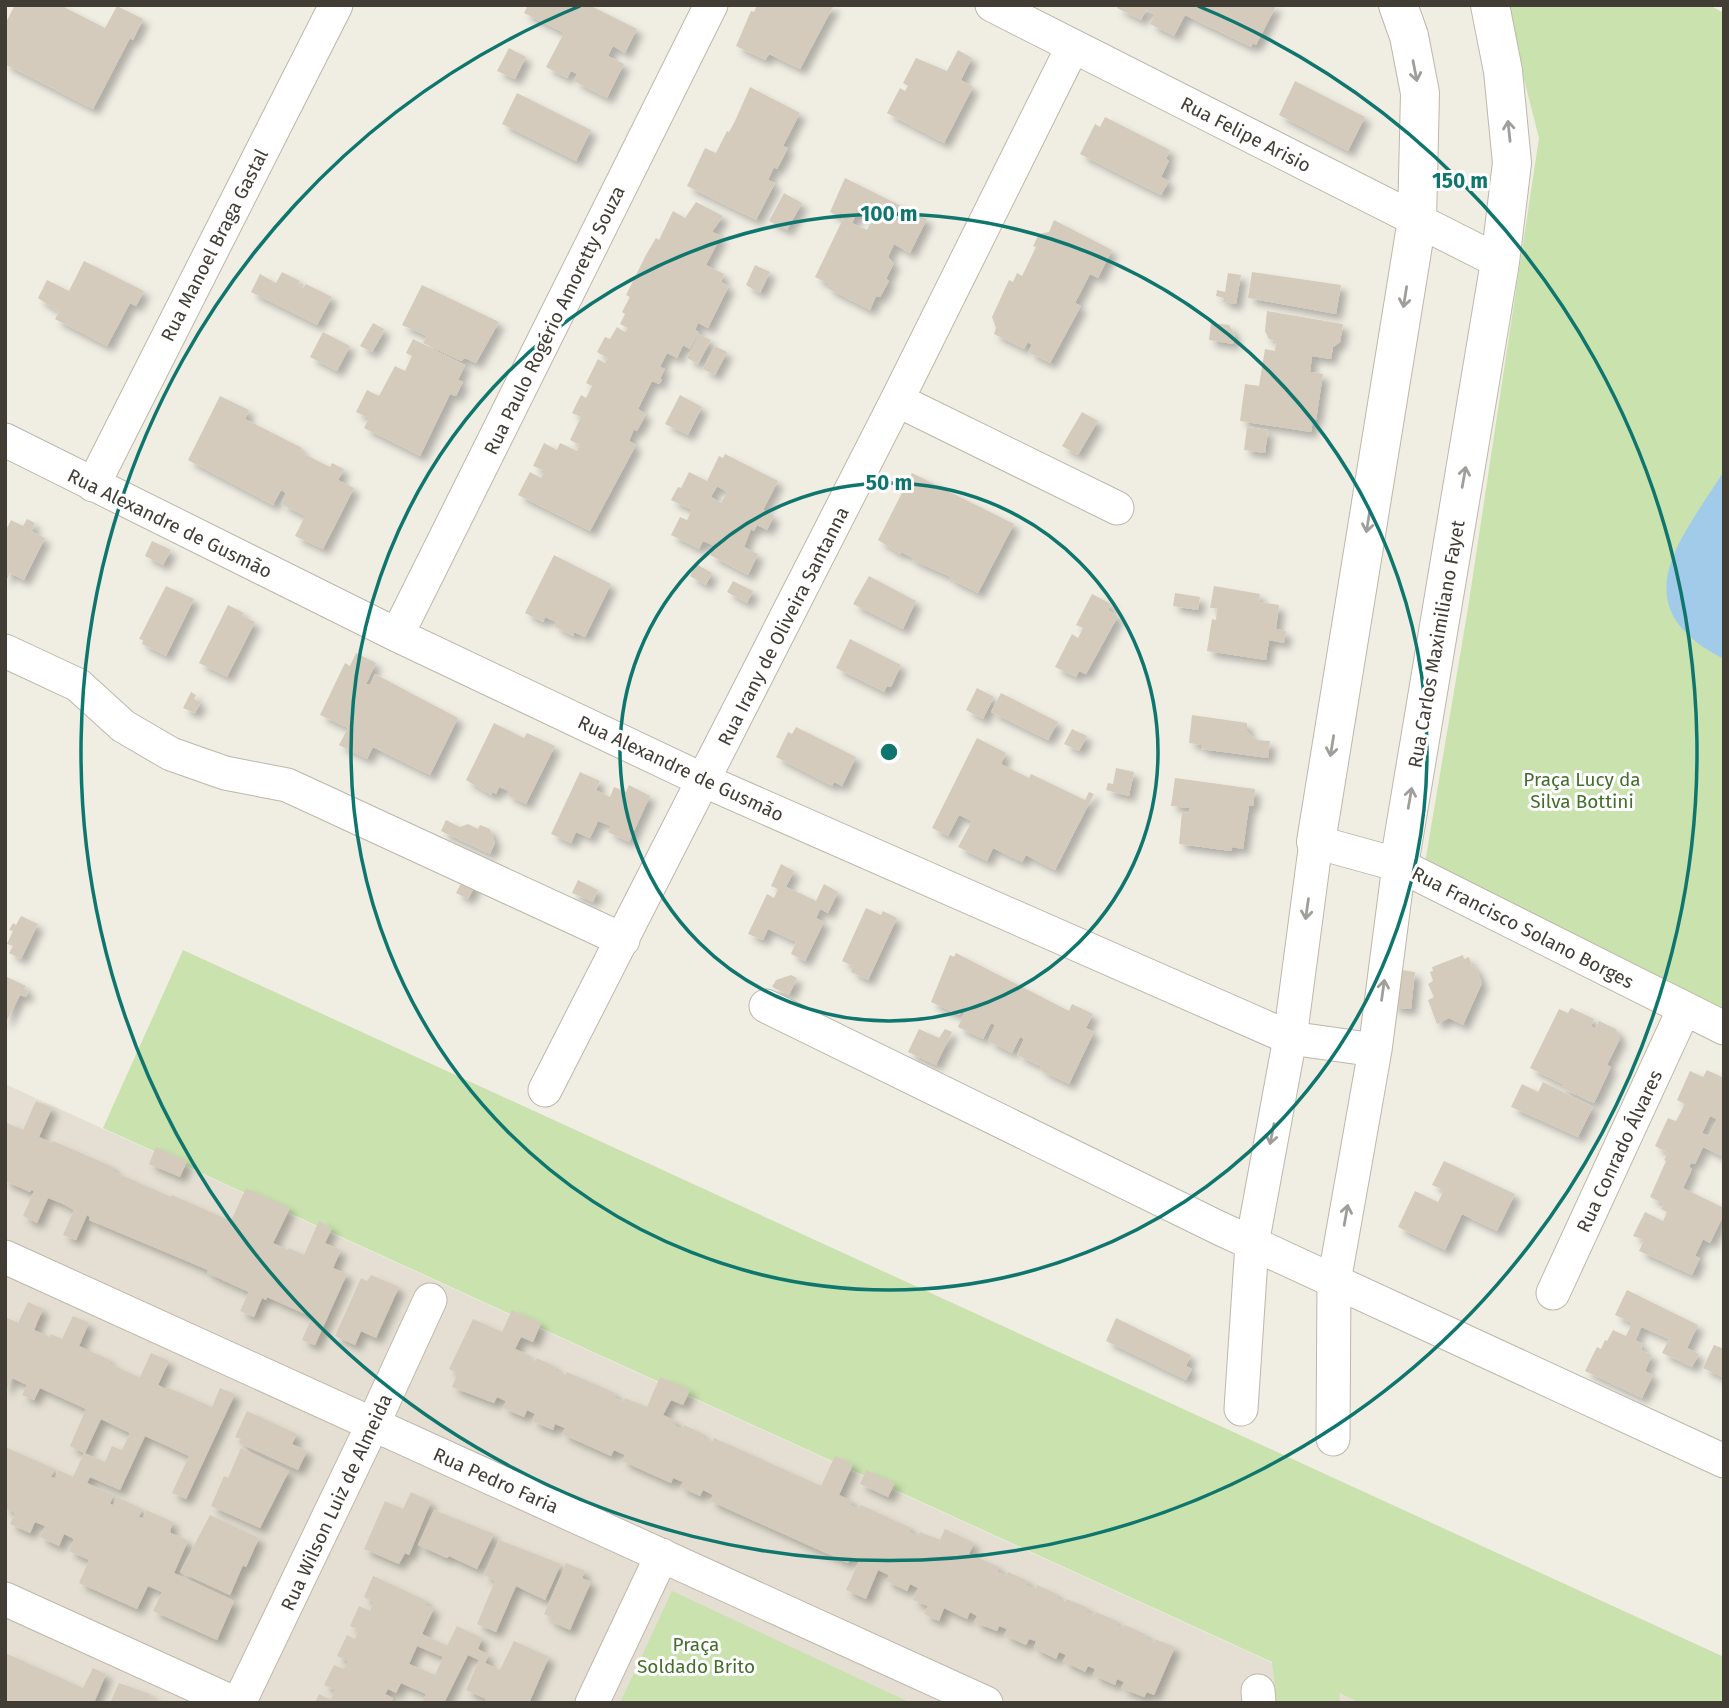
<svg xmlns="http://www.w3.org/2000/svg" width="1729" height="1708" font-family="'Fira Sans',sans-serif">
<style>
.residential{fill:#e4dfd2}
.green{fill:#c9e2ae}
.water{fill:#a2cbea}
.building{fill:#d4cbbc;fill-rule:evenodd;filter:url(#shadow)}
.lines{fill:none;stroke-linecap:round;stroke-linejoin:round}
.minor-casing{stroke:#beb7aa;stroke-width:35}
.tertiary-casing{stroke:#beb7aa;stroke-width:40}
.minor{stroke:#fff;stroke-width:33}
.tertiary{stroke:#fff;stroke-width:38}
.oneway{stroke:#a09e9a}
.ring{fill:none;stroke:#0f766e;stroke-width:3.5}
.labels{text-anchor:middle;stroke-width:6;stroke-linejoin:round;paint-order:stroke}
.street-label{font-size:19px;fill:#423d34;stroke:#fff}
.park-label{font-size:19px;fill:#436e2c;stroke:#fff}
.centre{fill:#0f766e;stroke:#fff;stroke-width:3.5}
.ring-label{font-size:21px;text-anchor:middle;font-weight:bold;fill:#0f766e;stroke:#fff;stroke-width:6;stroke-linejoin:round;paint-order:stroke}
</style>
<defs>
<filter id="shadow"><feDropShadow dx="6" dy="6" stdDeviation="3.5" flood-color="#0004"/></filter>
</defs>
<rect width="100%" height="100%" fill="#f0ede3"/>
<path class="residential" d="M5,1084L1360,1703H5Z"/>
<path class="green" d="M1505,5H1709L1724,13V1020L1424,869L1468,608L1539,138Z
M183,950L1724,1657V1703H1360L1339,1693L1340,1703H1277L1272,1662L103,1128Z
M672,1591L911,1703H620Z"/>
<path class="water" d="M1724,471V659C1620,606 1680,541 1724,471Z"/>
<path class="building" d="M15,5H60L105,28L117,6L143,19L133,40L130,38L93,109L5,64V24Z
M528,5H589L637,29L625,53L613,46L608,56L624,64L607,98L574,81L577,74L571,71L567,78L546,67L564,33L524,13Z
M757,5H834L800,69L769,54L765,60L736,46L751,11L754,12Z
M1118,5H1274L1276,6L1256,45L1253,43L1251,47L1185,15L1174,36L1150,24L1155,14L1146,10L1141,20L1117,8Z
M509,48L526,57L515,79L497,71Z
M958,50L972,58L961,80L973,87L944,143L887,113L900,88L905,91L908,86L903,83L916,58L947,71Z
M1295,81L1365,117L1348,151L1279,115Z
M750,87L800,113L783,146L788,148L777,169L774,167L768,180L775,183L756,220L687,186L705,148L716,153L727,131L729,132L735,121Z
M517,93L591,130L576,161L502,124Z
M1105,117L1170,150L1166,159L1169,161L1161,177L1169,181L1161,195L1080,154L1095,124L1100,127Z
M845,178L927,219L910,253L894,244L888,257L894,263L886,279L889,281L880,297L876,296L870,310L827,288L829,284L815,277L843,219L830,212ZM860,214L872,220L867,230L852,223L855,216Z
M784,193L802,203L787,230L769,221Z
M696,202L723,216L712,232L721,236L706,265L724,274L721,282L729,286L708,328L698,323L695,330L699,332L690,349L683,345L677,358L667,353L660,367L665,369L660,379L662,380L659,384L652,381L638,409L646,414L637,431L634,429L629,441L636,445L590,531L518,495L530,472L541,478L545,471L533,466L544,443L557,450L560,443L577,451L580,445L570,440L581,417L572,413L581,395L586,398L592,386L586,383L598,359L605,363L608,358L597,352L605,337L610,339L617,327L625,332L628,328L620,324L625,314L622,312L630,297L626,295L647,253L656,238L659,240L673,211L685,218Z
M1054,220L1112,250L1098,278L1090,274L1075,303L1081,306L1050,363L1028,352L1032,345L1028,342L1024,349L994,334L996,328L992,317L1009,280L1013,282L1017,273L1022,276L1036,247L1033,246L1039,234L1049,232Z
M84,261L144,291L136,306L130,303L107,346L55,319L59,312L38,298L47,280L69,291Z
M755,265L770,272L760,293L746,285Z
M282,272L300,281L298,285L303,288L306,284L332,297L317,325L251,292L260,274L276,283Z
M1252,272L1341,285L1336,314L1248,298Z
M1228,273L1241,275L1236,304L1223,302L1224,298L1216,296L1217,290L1225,292Z
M422,285L499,322L476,363L465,358L461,361L423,343L427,336L402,325Z
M1267,311L1343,324L1340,342L1333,347L1331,359L1312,356L1310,372L1323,374L1316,420H1313L1311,432L1240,421L1245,384L1259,386L1265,349L1275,351L1276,341L1269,339L1265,331Z
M373,323L384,329L382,335L372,352L360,346Z
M1211,323L1229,325L1235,335L1233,344L1209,340Z
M323,332L350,346L337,371L310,357Z
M699,334L711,340L698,364L687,358Z
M413,339L465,365L458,380L463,382L456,396L450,394L420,456L364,428L369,418L356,412L367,390L379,396L395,366L405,371L412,356L406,353Z
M715,346L727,352L715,375L703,369Z
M680,395L702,407L688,435L665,424Z
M220,396L249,410L245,419L302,448L300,452L330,467L332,463L344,469L338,480L354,488L323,549L295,536L305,516L281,504L286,493L281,490L273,505L188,460Z
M1082,412L1098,421L1078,455L1062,446Z
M1247,427L1268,430L1265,453L1244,450Z
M725,454L778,481L763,510L774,516L767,530L757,525L754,531L751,529L744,547L758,554L748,575L710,555L715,546L703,541L699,549L671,535L680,517L687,520L692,510L671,500L678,487L681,488L689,472L707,481L719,456L723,458ZM717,486L727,492L721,503L711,497Z
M912,473L1014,524L978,593L950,579L951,577L912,560L913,558L901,552L900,554L878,540Z
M27,519L35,523L31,531L45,538L24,580L10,573L7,579L5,578V532L11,520L23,526Z
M152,541L171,550L163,565L145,556Z
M554,555L611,584L585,637L574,632L573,636L554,626L556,622L545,617L543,622L525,613Z
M696,564L712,573L706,585L690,576Z
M869,576L916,601L903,629L853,604Z
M733,581L753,591L747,603L727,592Z
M166,586L194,599L166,656L142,644L143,640L139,639Z
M1214,586L1260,594L1259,602L1279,605L1276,629L1286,631L1284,643L1269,640L1266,660L1207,651L1212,619L1216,620L1217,608H1210Z
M1175,593L1200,597L1198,610L1173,606Z
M1092,594L1111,604L1108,610L1118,616L1086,674L1079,671L1076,677L1055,667L1072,634L1078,638L1083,628L1076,625Z
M228,605L244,613L242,616L255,622L227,677L199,663Z
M850,639L901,665L891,687L887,686L884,692L836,668Z
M356,653L376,663L366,684L370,685L375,674L458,718L430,775L373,747L367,759L339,745L348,728L320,715L345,663L350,666Z
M977,688L994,697L983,719L966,710Z
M191,692L196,695L194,699L201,702L195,713L183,708Z
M1001,693L1058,722L1048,740L991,712Z
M1192,715L1247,723V731L1255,740L1270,741L1268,758L1201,749V745L1189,743Z
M494,723L524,738L527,733L555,746L526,804L507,795L509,791L499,787L496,794L492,792L491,795L466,780Z
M796,727L856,757L842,786L834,782L832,786L776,757L788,732L792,734Z
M1072,729L1087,736L1079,751L1064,744Z
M977,738L1006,753L1001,764L1029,778L1031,774L1085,800L1089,792L1094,794L1055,870L1026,855L1022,862L993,848L987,861L958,847L972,821L959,815L948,836L932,828Z
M1116,768L1134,772L1129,796L1106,790L1108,783L1113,784Z
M580,772L600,781L596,790L610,797L614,787L626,792L629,785L650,796L629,842L608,832L611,826L598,821L590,838L576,832L571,843L551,834Z
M1175,778L1255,789L1253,806H1249L1243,849L1232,847L1231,851L1179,844L1182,812L1189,813L1190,808L1171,806Z
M446,820L460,827L468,824L478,829L480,825L490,829L495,843L490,854L441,831Z
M781,864L794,871L786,887L802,894L816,901L824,884L838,892L828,913L820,909L816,918L824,922L805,961L791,954L796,942L768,929L763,940L748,934L767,894L774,898L778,889L771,886Z
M465,876L477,882L468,899L456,893Z
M578,880L598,890L593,902L572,893Z
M866,908L881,915L883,911L897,918L868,980L851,972L853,966L842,961Z
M21,916L38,924L21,959L9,953L13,946L7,944L13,931L9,930L13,923L16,925Z
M956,953L1069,1011L1072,1004L1093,1014L1086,1028L1094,1032L1069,1084L1040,1070L1042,1067L1017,1055L1024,1039L1020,1037L1012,1053L988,1041L995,1025L991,1023L983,1039L958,1027L965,1011L962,1010L959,1015L931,1002L950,955L954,957Z
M1463,955L1464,959L1469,957L1472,967L1475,966L1482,983L1463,1025L1449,1018L1437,1024L1428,1000L1434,997L1428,984L1433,981L1430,972L1433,971L1432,967Z
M1402,970L1415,972L1411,1009L1392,1007L1397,975L1402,976Z
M791,975L797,978L789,995L772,987L776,980Z
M5,976L26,986L24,989L29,991L26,997L20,995L5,1024Z
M1571,1008L1594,1019L1591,1026L1595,1029L1599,1021L1616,1029L1620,1039L1607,1065L1611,1067L1594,1103L1562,1088L1564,1085L1530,1068L1559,1009L1568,1013Z
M919,1029L939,1038L945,1029L952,1032L936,1065L908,1052Z
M1707,1070L1724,1078V1157L1703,1147L1695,1164L1691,1163L1689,1167L1692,1169L1683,1188L1724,1208V1214L1710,1243L1703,1239L1695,1256L1700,1258L1692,1275L1639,1251L1644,1240L1633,1236L1645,1212L1663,1221L1667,1212L1661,1209L1664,1204L1650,1197L1666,1161L1664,1160L1668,1153L1655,1146L1668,1118L1676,1121L1685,1104L1677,1100L1690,1071L1703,1077ZM1710,1116L1717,1119L1709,1136L1702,1133Z
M1543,1082L1593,1107L1578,1137L1511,1107L1522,1084L1538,1092Z
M36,1101L52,1108L39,1137L52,1143L53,1141L113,1167L112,1171L171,1197L172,1195L231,1221L246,1188L290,1208L273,1243L288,1250L289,1248L304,1255L319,1221L332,1228L325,1243L341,1250L333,1268L347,1274L315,1345L302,1340L312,1317L267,1297L266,1300L262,1298L254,1317L240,1311L249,1292L207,1273L208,1270L89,1220L90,1217L87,1215L76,1240L63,1235L74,1210L61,1203L48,1198L37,1223L23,1216L34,1191L31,1190L30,1192L5,1181V1122L23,1130Z
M156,1147L187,1161L180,1177L149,1164Z
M1444,1161L1515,1194L1497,1231L1462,1214L1445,1250L1398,1227L1415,1191L1438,1202L1444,1190L1432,1185Z
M371,1275L399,1287L376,1338L361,1331L355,1345L335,1336L361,1278L367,1281Z
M1627,1290L1698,1325L1687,1348L1699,1354L1692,1367L1662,1353L1669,1339L1641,1327L1635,1340L1643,1344L1641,1350L1652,1355L1645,1371L1653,1375L1642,1398L1585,1371L1597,1347L1601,1349L1605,1340L1607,1341L1613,1330L1626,1336L1632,1323L1615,1315Z
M28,1302L43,1309L34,1330L50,1337L51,1334L62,1339L73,1316L89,1323L79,1346L110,1360L108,1363L136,1376L140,1377L151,1353L169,1361L158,1385L166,1389L167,1387L212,1407L220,1388L235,1394L186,1499L172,1493L189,1456L145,1436L120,1490L90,1477L87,1483L113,1495L110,1504L113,1505L117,1497L142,1509L139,1517L143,1518L146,1510L173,1522L170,1531L171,1533L188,1541L174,1573L234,1601L217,1640L153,1611L162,1592L148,1586L137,1609L79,1583L89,1560L69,1551L74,1539L64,1534L59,1546L40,1537L45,1526L35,1522L30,1533L10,1524L15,1513L5,1508V1447L55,1469L51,1477L55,1478L58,1470L73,1477L84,1453L70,1446L86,1409L40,1388L34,1400L22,1395L27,1385L12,1378L5,1392V1317L18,1323ZM101,1419L130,1433L122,1450L112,1446L105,1462L84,1453H85Z
M512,1310L541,1323L533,1342L521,1337L515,1349L527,1354L526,1357L535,1361L537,1358L556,1367L554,1370L565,1375L567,1372L615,1393L614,1397L623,1402L625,1398L647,1407L660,1377L690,1390L683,1405L671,1400L663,1415L676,1421L674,1425L682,1429L684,1425L703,1434L702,1437L712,1442L714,1438L821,1486L835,1456L853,1464L839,1495L852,1501L850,1505L859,1509L861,1505L911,1528L909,1532L918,1536L920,1532L940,1540L945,1529L974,1543L969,1554L999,1567L997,1571L1006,1576L1008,1572L1028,1581L1026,1585L1036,1589L1037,1585L1057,1594L1056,1598L1065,1602L1067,1599L1088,1608L1086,1612L1094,1615L1096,1612L1117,1621L1116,1625L1124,1628L1125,1625L1147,1635L1145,1638L1154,1642L1155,1639L1175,1647L1154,1695L1147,1692L1144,1697L1121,1688L1124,1682L1117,1679L1115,1685L1093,1675L1095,1669L1088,1666L1085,1672L1063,1661L1066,1655L1059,1652L1056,1659L1034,1648L1036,1641L1029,1639L1026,1645L1004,1635L1007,1629L999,1626L997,1631L974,1622L977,1616L970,1612L967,1619L944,1608L939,1621L924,1614L928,1606L913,1600L918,1588L910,1584L907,1591L886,1581L889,1575L878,1570L866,1599L846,1590L859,1561L850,1557L848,1563L710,1501L713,1495L703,1490L700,1496L680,1487L683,1482L673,1478L671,1483L622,1461L625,1455L614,1450L611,1456L562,1434L565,1428L555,1424L553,1430L532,1421L535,1414L527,1410L524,1417L503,1408L506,1401L497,1397L494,1403L452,1387L458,1373L449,1369L473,1319L502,1332Z
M1116,1318L1191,1355L1186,1366L1192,1369L1186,1380L1106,1341Z
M1714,1345L1724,1349V1378L1703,1368Z
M247,1411L297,1434L292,1444L307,1451L298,1470L239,1443L241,1439L235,1437Z
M241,1448L289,1471L260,1528L211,1506L224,1476L228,1478Z
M866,1470L895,1483L888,1497L860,1484Z
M411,1492L431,1502L409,1555L405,1553L399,1564L364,1549L385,1501L403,1509Z
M434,1510L494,1534L477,1569L449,1556L447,1558L418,1545Z
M210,1515L259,1538L246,1567L243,1565L230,1595L180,1572Z
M499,1540L561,1564L545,1600L516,1586L496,1632L477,1624L495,1581L484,1575Z
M566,1563L585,1571L582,1578L591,1582L570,1630L550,1621L552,1618L544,1614Z
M373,1576L427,1601L425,1605L434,1608L422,1634L447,1646L457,1626L482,1638L478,1649L489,1655L485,1663L500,1670L514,1641L549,1657L529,1703H484L486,1699L466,1690L479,1660L468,1655L444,1703H422L426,1694L401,1683L396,1693L388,1689L385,1694L393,1698L391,1703H315L319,1694L331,1700L335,1690L324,1685L334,1665L344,1669L348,1661L337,1656L347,1635L355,1639L359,1630L350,1626L359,1606L370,1611L374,1602L364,1597ZM417,1646L443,1657L435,1675L409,1664Z
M5,1653L83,1688L93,1668L106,1674L94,1703H5Z
M119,1683L150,1694L149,1697L163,1703H110Z"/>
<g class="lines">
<g class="minor-casing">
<path id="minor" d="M992,5L1500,262
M897,400L1117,508
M5,440L397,635L705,781L1290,1038L1375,1050
M93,485L336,5
M397,635L711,5
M5,651L78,685L123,726L171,754L225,773L287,785L623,940
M766,1006L1219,1228L1724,1461
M545,1090L897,400L1073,46
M5,1257L986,1703
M1553,1293L1684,1009
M1241,1409L1252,1244L1290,1038L1316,842L1399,865L1724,1028
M1333,1439L1334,1282L1375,1050L1399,865
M5,1599L234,1703
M1258,1691L1259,1703
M239,1703L373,1424L430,1300
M592,1703L662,1555"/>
</g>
<g class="tertiary-casing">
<path id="tertiary" d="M1316,842L1417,220L1420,93L1409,36L1398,5
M1399,865L1500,262L1512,163L1503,71L1490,5"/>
</g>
<use href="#minor" class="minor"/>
<use href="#tertiary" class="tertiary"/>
</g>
<defs><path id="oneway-shaft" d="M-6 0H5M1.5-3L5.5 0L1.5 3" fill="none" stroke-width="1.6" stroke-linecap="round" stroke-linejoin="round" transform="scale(1.75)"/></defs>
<g class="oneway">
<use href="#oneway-shaft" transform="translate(1415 71) rotate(79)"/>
<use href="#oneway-shaft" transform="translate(1509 131) rotate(-96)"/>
<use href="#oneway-shaft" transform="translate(1405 297) rotate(99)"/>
<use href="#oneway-shaft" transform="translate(1464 477) rotate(-80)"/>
<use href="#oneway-shaft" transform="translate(1368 522) rotate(99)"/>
<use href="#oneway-shaft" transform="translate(1332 746) rotate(99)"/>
<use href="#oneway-shaft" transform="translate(1410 798) rotate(-80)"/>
<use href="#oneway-shaft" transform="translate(1307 909) rotate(98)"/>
<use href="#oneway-shaft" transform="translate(1383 990) rotate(-82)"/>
<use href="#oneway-shaft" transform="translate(1272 1134) rotate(101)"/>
<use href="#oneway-shaft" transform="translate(1346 1215) rotate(-80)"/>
</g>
<g class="ring">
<circle cx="889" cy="752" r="269"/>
<circle cx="889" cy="752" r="538"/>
<path d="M1198 6A808 808 0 1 1 580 6"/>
</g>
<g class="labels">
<g class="street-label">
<text transform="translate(1246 134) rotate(27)" y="7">Rua Felipe Arisio</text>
<text transform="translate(214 245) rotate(-63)" y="7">Rua Manoel Braga Gastal</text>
<text transform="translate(554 320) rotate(-64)" y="7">Rua Paulo Rogério Amoretty Souza</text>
<text transform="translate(170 523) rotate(26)" y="7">Rua Alexandre de Gusmão</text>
<text transform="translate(783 626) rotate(-63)" y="7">Rua Irany de Oliveira Santanna</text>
<text transform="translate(1436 644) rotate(-80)" y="7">Rua Carlos Maximiliano Fayet</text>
<text transform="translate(681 768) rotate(25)" y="7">Rua Alexandre de Gusmão</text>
<text transform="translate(1523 927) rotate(27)" y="7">Rua Francisco Solano Borges</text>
<text transform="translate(1619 1151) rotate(-65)" y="7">Rua Conrado Álvares</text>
<text transform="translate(496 1480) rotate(24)" y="7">Rua Pedro Faria</text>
<text transform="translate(336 1502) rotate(-65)" y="7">Rua Wilson Luiz de Almeida</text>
</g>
<g class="park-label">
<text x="1582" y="786">Praça Lucy da<tspan x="1582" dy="22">Silva Bottini</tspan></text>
<text x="696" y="1651">Praça<tspan x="696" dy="22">Soldado Brito</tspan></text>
</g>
</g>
<circle cx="889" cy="752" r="10" class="centre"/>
<g class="ring-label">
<text x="1460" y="188">150 m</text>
<text x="889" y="221">100 m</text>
<text x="889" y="490">50 m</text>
</g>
<rect width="1729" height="1708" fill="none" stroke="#423d34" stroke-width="14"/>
</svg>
